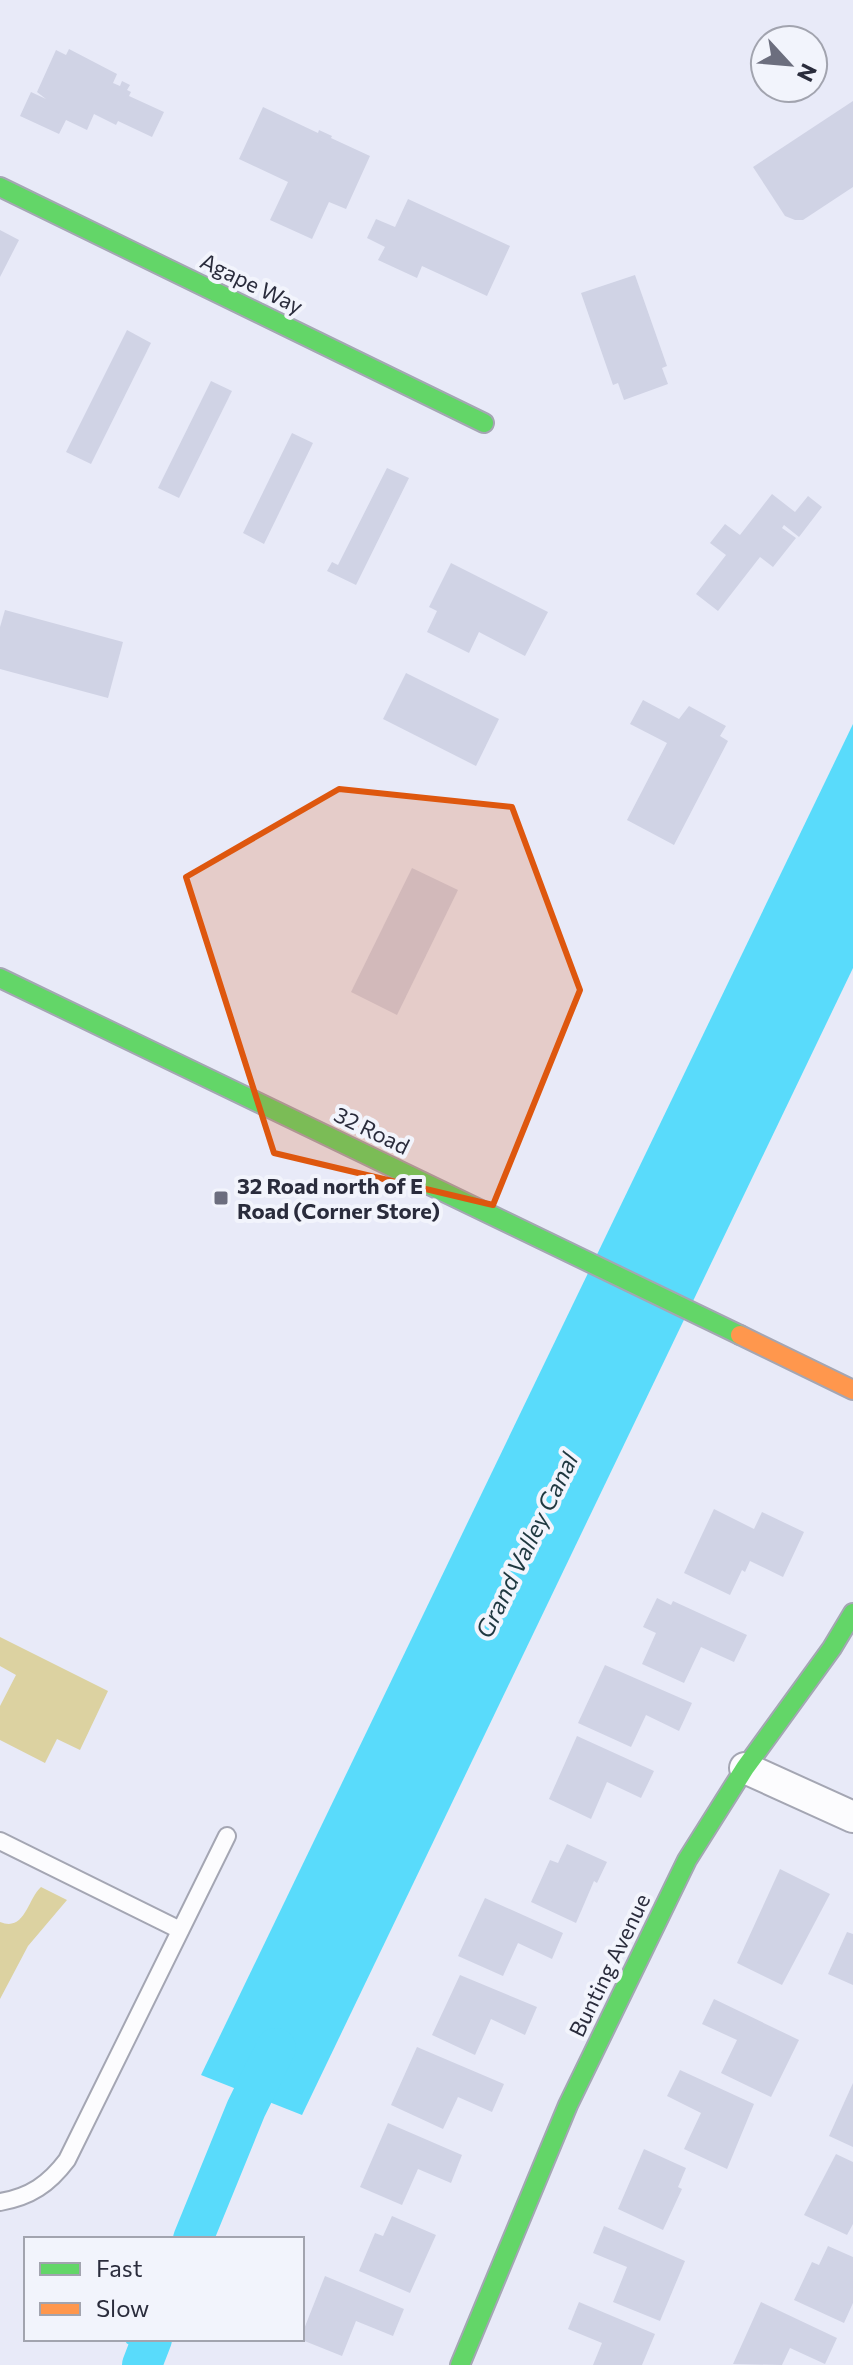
<svg xmlns="http://www.w3.org/2000/svg" width="853" height="2365" viewBox="0 0 853 2365" font-family="Commissioner,sans-serif">
	<style>
		.green { fill: #dcd2a1 }
		.water { fill: #59dbfb }
		.lines { fill: none; stroke-linecap: round; stroke-linejoin: round }
		.stream { stroke: #59dbfb; stroke-width: 12 }
		.canal { stroke: #59dbfb; stroke-width: 40 }
		.building { fill: #d0d3e5 }
		.lane-casing { stroke: #a4a6b3; stroke-width: 20 }
		.street-casing { stroke: #a4a6b3; stroke-width: 34 }
		.fast-casing { stroke: #a4a6b3; stroke-width: 22 }
		.slow-casing { stroke: #a4a6b3; stroke-width: 22 }
		.lane { stroke: #fcfcfe; stroke-width: 16 }
		.street { stroke: #fcfcfe; stroke-width: 30 }
		.fast { stroke: #63d668; stroke-width: 18 }
		.slow { stroke: #ff974d; stroke-width: 18 }
		.marked { fill: #de570e; fill-opacity: 0.2; stroke: #de570e; stroke-width: 6; stroke-linejoin: round }
		.poi-dot { fill: #6c6e7e; stroke: #f2f4fc; stroke-width: 3 }
		.labels { text-anchor: middle; dominant-baseline: central; stroke-width: 8; stroke-linejoin: round; paint-order: stroke }
		.street-label { font-size: 22px; fill: #2a2c3c; stroke: #f2f4fc }
		.poi-label { font-size: 22px; font-weight: bold; fill: #2a2c3c; stroke: #f2f4fc; text-anchor: start }
		.water-label { font-size: 24px; font-style: italic; fill: #1f3840; stroke: #f2f4fc }
	</style>
	<rect width="100%" height="100%" fill="#e8eaf8"/>
	<g class="green">
		<path d="M0 1637 108 1691 80 1750 57 1739 45 1763 0 1740V1706L16 1675 0 1666Z"/>
		<path d="M41 1887 67 1900 28 1946 0 1999V1922C25 1932 27 1900 41 1887Z"/>
	</g>
	<path class="water" d="M853 724V968L302 2115 201 2075Z"/>
	<g class="lines">
		<path class="stream" d="M131 2339 149 2346"/>
		<g class="canal">
			<path d="M193 2239 246 2109 276 2048"/>
			<path d="M142 2365 152 2339"/>
		</g>
	</g>
	<g class="building">
		<path d="M69 49 117 74 113 83 120 86 122 81 130 85 127 90 131 92 129 96 164 112 152 137 118 121 116 125 94 114 87 130 66 120 59 134 20 116 31 92 46 99 37 92 56 50 66 55Z"/>
		<path d="M853 101V187L803 220H795L785 216 753 167Z"/>
		<path d="M263 107 318 133 319 130 332 136 331 138 370 156 346 209 329 202 312 239 270 220 288 182 239 159Z"/>
		<path d="M408 199 510 246 487 296 422 266 417 278 378 260 385 247 367 238 376 219 395 227Z"/>
		<path d="M0 230 19 240 0 277Z"/>
		<path d="M635 275 667 366 662 368 668 384 624 400 618 383 613 385 581 293Z"/>
		<path d="M127 330 151 343 91 464 66 452Z"/>
		<path d="M211 381 232 391 179 498 158 488Z"/>
		<path d="M292 433 313 443 264 544 243 533Z"/>
		<path d="M387 468 409 478 356 585 327 571 332 562 338 565Z"/>
		<path d="M772 494 795 512 808 496 822 507 799 537 784 525 782 528 796 538 773 567 760 557 718 611 696 594 726 555 710 543 725 524 740 535Z"/>
		<path d="M451 563 548 612 525 656 479 632 469 653 427 632 437 611 429 607Z"/>
		<path d="M5 610 123 642 108 698 0 669V627Z"/>
		<path d="M406 673 499 719 476 766 383 719Z"/>
		<path d="M643 700 679 719 689 706 726 726 720 736 728 741 674 845 627 820 667 743 630 724Z"/>
		<path d="M412 868 458 890 397 1015 351 992Z"/>
		<path d="M714 1509 754 1529 762 1512 804 1532 783 1577 750 1561 745 1572 742 1570 730 1595 684 1573Z"/>
		<path d="M657 1598 671 1605 673 1601 747 1635 734 1662 701 1647 684 1683 642 1664 656 1633 643 1627Z"/>
		<path d="M605 1665 692 1703 679 1731 646 1715 631 1747 578 1723Z"/>
		<path d="M577 1736 654 1771 641 1798 607 1782 591 1819 549 1799Z"/>
		<path d="M567 1844 607 1862 597 1883 594 1881 576 1923 531 1902 550 1860 558 1863Z"/>
		<path d="M780 1869 830 1894 782 1985 737 1963Z"/>
		<path d="M485 1898 563 1933 552 1959 518 1943 503 1976 458 1956Z"/>
		<path d="M847 1932 853 1934V1985L828 1974Z"/>
		<path d="M460 1975 537 2007 525 2035 491 2019 475 2055 432 2035Z"/>
		<path d="M714 1999 799 2040 771 2097 721 2073 737 2040 702 2024Z"/>
		<path d="M417 2047 504 2084 492 2112 458 2097 443 2129 391 2105Z"/>
		<path d="M680 2070 754 2104 727 2169 684 2149 701 2113 667 2096Z"/>
		<path d="M853 2083V2147L829 2136Z"/>
		<path d="M388 2123 462 2155 451 2183 418 2169 402 2205 360 2187Z"/>
		<path d="M644 2149 686 2168 678 2187 682 2189 663 2230 618 2209Z"/>
		<path d="M836 2154 853 2162V2224L847 2235 804 2215Z"/>
		<path d="M392 2216 436 2235 410 2293 359 2271 375 2233 383 2236Z"/>
		<path d="M604 2226 685 2261 660 2321 613 2302 627 2267 593 2253Z"/>
		<path d="M828 2246 853 2257V2303L844 2323 794 2300 812 2262 819 2265Z"/>
		<path d="M325 2276 404 2309 393 2336 356 2321 342 2356 302 2340V2334Z"/>
		<path d="M579 2302 655 2334 642 2365H593L602 2343 568 2329Z"/>
		<path d="M761 2302 837 2338 825 2364 790 2348 782 2365 733 2364Z"/>
	</g>
	<g class="lines">
		<defs>
			<g id="lane">
				<path d="M0 1841 180 1930"/>
				<path d="M0 2202C30 2197 49 2184 67 2160L227 1836"/>
			</g>
			<path id="street" d="M745 1768 853 1817"/>
			<g id="fast">
				<path d="M0 187 484 423"/>
				<path d="M0 978 740 1335"/>
				<path d="M460 2365 568 2105 687 1860 745 1768 832 1648 853 1613"/>
			</g>
			<path id="slow" d="M740 1335 853 1390"/>
		</defs>
		<use href="#lane" class="lane-casing"/>
		<use href="#street" class="street-casing"/>
		<use href="#fast" class="fast-casing"/>
		<use href="#slow" class="slow-casing"/>
		<use href="#lane" class="lane"/>
		<use href="#street" class="street"/>
		<use href="#fast" class="fast"/>
		<use href="#slow" class="slow"/>
	</g>
	<path class="marked" d="M339 789 512 807 580 990 493 1205 274 1153 186 877Z"/>
	<rect class="poi-dot" x="213" y="1190" width="16" height="16" rx="4"/>
	<g class="labels">
		<g class="street-label">
			<text transform="translate(252 283) rotate(26)">Agape Way</text>
			<text transform="translate(372 1130) rotate(26)">32 Road</text>
			<text transform="translate(609 1965) rotate(-64)">Bunting Avenue</text>
		</g>
		<g class="poi-label">
			<text x="237" y="1185">32 Road north of E<tspan x="237" dy="25">Road (Corner Store)</tspan></text>
		</g>
		<g class="water-label">
			<text transform="translate(526 1545) rotate(-64)">Grand Valley Canal</text>
		</g>
	</g>
	<rect x="24" y="2237" width="280" height="104" fill="#f2f4fc" stroke="#a2a4af" stroke-width="2"/>
	<rect x="40" y="2263" width="40" height="12" fill="#63d668" stroke="#a2a4af" stroke-width="2"/>
	<text x="96" y="2277" font-size="24" fill="#2a2c3c">Fast</text>
	<rect x="40" y="2303" width="40" height="12" fill="#ff974d" stroke="#a2a4af" stroke-width="2"/>
	<text x="96" y="2317" font-size="24" fill="#2a2c3c">Slow</text>
	<g transform="translate(789 64) rotate(116)"><circle r="38" fill="#f2f4fc" stroke="#a2a4af" stroke-width="2"/>
	<path d="M0-6L14 30L0 20L-14 30Z" fill="#6c6e7e"/>
	<text y="-12" font-size="22" font-weight="bold" text-anchor="middle" fill="#2a2c3c">N</text>
	</g>
</svg>
